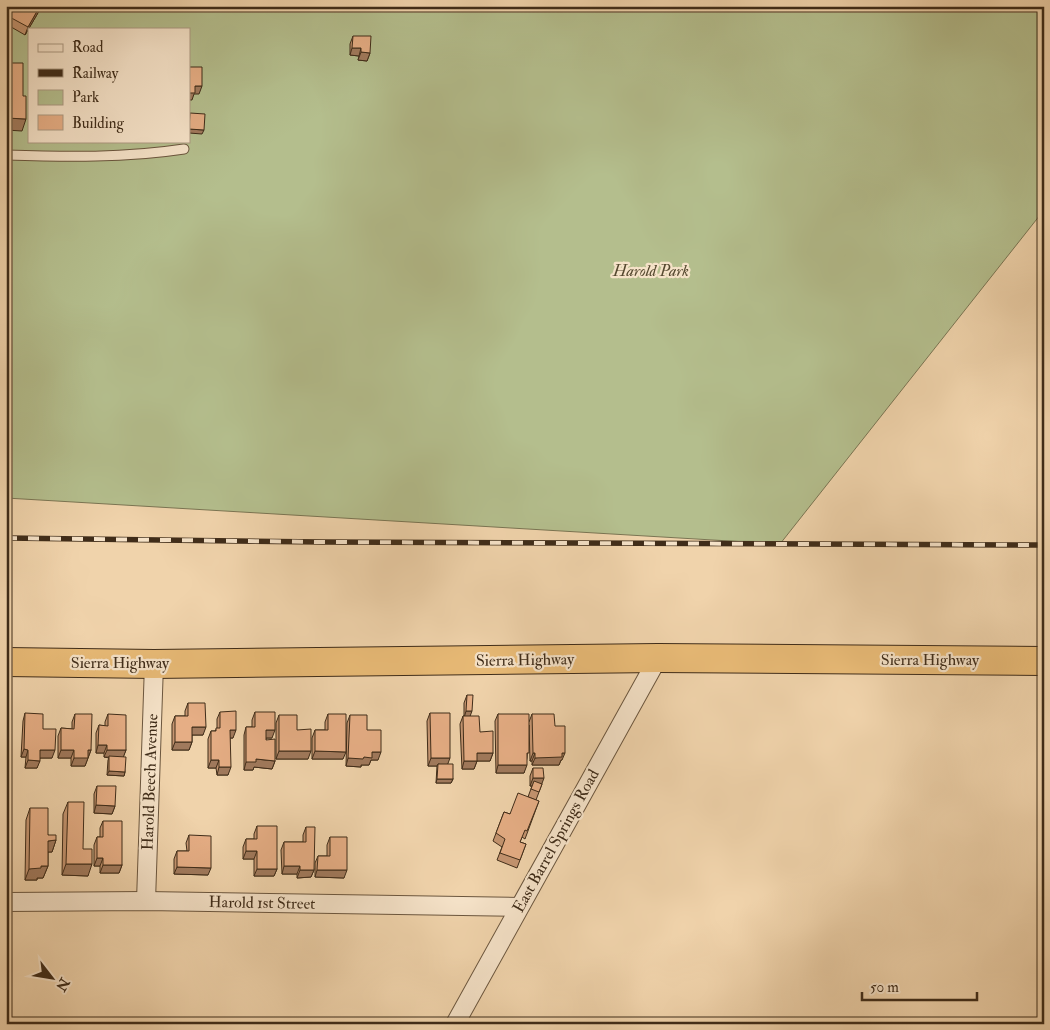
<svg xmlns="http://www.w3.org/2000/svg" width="1050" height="1030" viewBox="0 0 1050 1030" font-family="'IM FELL Double Pica',serif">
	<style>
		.green { fill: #b4be8d; stroke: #7a7553; fill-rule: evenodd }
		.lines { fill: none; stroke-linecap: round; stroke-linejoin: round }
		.lane-casing { stroke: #6b563e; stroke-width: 11 }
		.street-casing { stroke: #6b563e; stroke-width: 20 }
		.highway-casing { stroke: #3f2c19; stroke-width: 30 }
		.lane { stroke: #f5e2c8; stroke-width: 9 }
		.street { stroke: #f5e2c8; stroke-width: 18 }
		.highway { stroke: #e8ba76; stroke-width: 28 }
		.rail-casing { stroke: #3f2c19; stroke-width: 5.5 }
		.rail { stroke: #f5e2c8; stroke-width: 4; stroke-dasharray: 11; stroke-linecap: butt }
		.wall { fill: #c69672; stroke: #3f2c19 }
		.shaded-wall { fill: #a17a5d; stroke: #3f2c19 }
		.building { fill: #e6ae85; stroke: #3f2c19 }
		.labels { text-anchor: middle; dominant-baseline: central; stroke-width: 4.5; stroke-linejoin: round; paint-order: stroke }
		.park-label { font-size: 16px; font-style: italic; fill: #564930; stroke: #f5e2c8 }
		.street-label { font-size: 16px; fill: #3f2c19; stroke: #f5e2c8 }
	</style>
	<rect width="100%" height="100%" fill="#f0d3ab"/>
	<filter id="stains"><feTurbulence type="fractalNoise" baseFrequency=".004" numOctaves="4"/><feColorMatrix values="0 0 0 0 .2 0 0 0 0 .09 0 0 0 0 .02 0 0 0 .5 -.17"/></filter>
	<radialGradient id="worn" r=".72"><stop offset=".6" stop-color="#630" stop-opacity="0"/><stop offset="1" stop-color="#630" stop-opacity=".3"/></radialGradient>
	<path class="green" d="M6 6H1044V210L780 544 6 498ZM29 29H189V141H29Z"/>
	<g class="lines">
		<defs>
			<path id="lane" d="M6 155C66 157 125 158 184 149"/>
			<g id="street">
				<path d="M146 901 154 664"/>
				<path d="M6 902 146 901 519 907"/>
				<path d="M455 1024 658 658"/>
			</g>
			<path id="highway" d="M6 662 154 664 658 658 1044 661"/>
		</defs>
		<use href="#lane" class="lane-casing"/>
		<use href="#street" class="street-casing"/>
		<use href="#highway" class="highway-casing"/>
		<use href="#lane" class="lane"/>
		<use href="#street" class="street"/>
		<use href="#highway" class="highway"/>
		<defs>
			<path id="rail" d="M6 538 322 542 1044 545"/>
		</defs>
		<use href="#rail" class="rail-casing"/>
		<use href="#rail" class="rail"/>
	</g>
	<g class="wall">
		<path d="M42 6 25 35 6 24V14Z"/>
		<path d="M353 36 370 53 367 61 358 60 359 56 350 55V44Z"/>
		<path d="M467 695 470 716 493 753 490 761H477L474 769H462L460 724 463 716H464V703Z"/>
		<path d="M188 703 203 735H192V742L189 750H172V724L175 716H185V711Z"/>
		<path d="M220 712 233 738H230L228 775H217L216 768H208V739L211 731H215L217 728V719Z"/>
		<path d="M255 712 272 738H266V740L275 761 272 769 254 767 253 770H244V735L246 727H252V720Z"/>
		<path d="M25 713 43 729 52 758H40L37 768H25L26 757H21L23 721Z"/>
		<path d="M430 713 453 779 451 783H436L437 766H428L427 721Z"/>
		<path d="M75 714 91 750 85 766H71V758H58V736L61 728 72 729V722Z"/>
		<path d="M108 714 126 750 123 757 125 772 124 776 107 775 108 760 109 758 104 757V753H96V733L99 725 105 726V722Z"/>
		<path d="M328 714 343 759H312V738L315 730H325V722Z"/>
		<path d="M498 714 529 722 532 714 555 726 562 760H561L559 765H532V761H530L529 725 527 758 524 773H496L495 721Z"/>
		<path d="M279 715 297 730 308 759H276V723Z"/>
		<path d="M350 715 367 730 378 760H371L369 765H361V767L346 766 347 723Z"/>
		<path d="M533 768 542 784 536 800 528 797 532 786H530V776Z"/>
		<path d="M97 786 115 806 112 814 94 813V794Z"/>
		<path d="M539 801 525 839 522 837 520 842 526 844 517 868 497 860 502 847 493 841 504 812 510 814Z"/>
		<path d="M68 802 88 876 62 875 63 814Z"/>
		<path d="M30 808 48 835 56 840 52 852H48V866L43 878H37V880H25L26 820Z"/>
		<path d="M103 821 122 865 119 873H100V866H94V845L97 837H100V828Z"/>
		<path d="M257 826 277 869 274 876H254V859H243V847L246 839H254V834Z"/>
		<path d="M306 827 314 870 311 877 297 878V874H282L281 850 284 842H303V835Z"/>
		<path d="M189 835 208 875 174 874V859L177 851H187L186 843Z"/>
		<path d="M330 837 344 878 315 877V863L318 856H327V845Z"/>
	</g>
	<g class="shaded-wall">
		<path d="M40 6H42L25 35 28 27Z"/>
		<path d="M352 48H361L359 56 350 55Z"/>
		<path d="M361 52 370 53 367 61 358 60Z"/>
		<path d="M195 86H202L199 94H194L192 100H189V93Z"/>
		<path d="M6 118 26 119 22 131 6 130Z"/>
		<path d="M189 129 204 130 202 134 189 133Z"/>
		<path d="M466 711H472L469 719 464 718Z"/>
		<path d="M192 727H206L203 735H189Z"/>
		<path d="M230 730H236L233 738H227Z"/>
		<path d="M266 730H275L272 738H263Z"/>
		<path d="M175 742H192L189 750H172Z"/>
		<path d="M98 745H107L104 753H96Z"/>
		<path d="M24 749 28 750 26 757H21Z"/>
		<path d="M40 750H55L52 758H38Z"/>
		<path d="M61 750H74L71 758H58Z"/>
		<path d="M88 750H91L85 766H71L74 758Z"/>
		<path d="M107 750H126L123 758 104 757Z"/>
		<path d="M279 751H311L308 759H276Z"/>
		<path d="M315 751 346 752 343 759H312Z"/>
		<path d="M372 752H381L378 760H371L369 765H361V767L346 766 348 758 364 757Z"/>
		<path d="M477 753H493L490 761H474Z"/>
		<path d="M533 753H535L532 761H530Z"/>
		<path d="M562 753H565L562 760H561L559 765H532L535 758Z"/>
		<path d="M431 758H450L447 766 438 764 437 766H428Z"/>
		<path d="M256 759 275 761 272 769 254 767 253 770H244L246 762Z"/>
		<path d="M28 760 40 761 37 768H25Z"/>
		<path d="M211 760H219L216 768H208Z"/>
		<path d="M464 761H477L474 769H462Z"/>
		<path d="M498 765H527L524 773H496Z"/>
		<path d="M219 767H231L228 775H217Z"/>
		<path d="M109 771 125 772 124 776 107 775Z"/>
		<path d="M533 778H544L541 786H530Z"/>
		<path d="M437 779H453L451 783H436Z"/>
		<path d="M96 805 115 806 112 814 94 813Z"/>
		<path d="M56 840 52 852H43L48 841Z"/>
		<path d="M246 851H257L254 859H243Z"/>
		<path d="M97 858H103L100 866H94Z"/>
		<path d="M66 864H92L88 876 62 875Z"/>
		<path d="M103 865H122L119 873H100Z"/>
		<path d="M41 866H48L43 878H37V880H25L29 869Z"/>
		<path d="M284 866H300L297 874H282Z"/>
		<path d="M177 867 211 868 208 875 174 874Z"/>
		<path d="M257 869H277L274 876H254Z"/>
		<path d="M300 870H314L311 877 297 878Z"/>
		<path d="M317 870H347L344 878 315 877Z"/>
	</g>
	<g class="building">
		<path d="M11 6H40L28 27 6 15Z"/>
		<path d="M353 36H371L370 53 361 52V48H352Z"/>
		<path d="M6 63H23V96H26V119L6 118Z"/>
		<path d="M189 67H202V86H195V93H189Z"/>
		<path d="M190 113 205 114 204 130 189 129Z"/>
		<path d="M467 695H473L472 711H466Z"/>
		<path d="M188 703H205L206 727H192V742H175V716H188Z"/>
		<path d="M236 711V730H230L231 767H219V760H211V731H216V728H220V712Z"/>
		<path d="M255 712H275V730H266V740L275 739V761L256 759V762H246V727H255Z"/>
		<path d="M25 713 43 714V729H56L55 750H40V761L28 760V750L24 749Z"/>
		<path d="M430 713H450V758H431Z"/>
		<path d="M75 714H92L91 750H88V758H74V750H61V728L74 729Z"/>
		<path d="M108 714 126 715V750H107V745H98L99 725 108 726Z"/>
		<path d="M328 714H346V752L315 751V730H328Z"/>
		<path d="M498 714H529V753H527V765H498Z"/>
		<path d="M532 714H554L555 726H565V753H562V757L535 758V753H533Z"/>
		<path d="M279 715H297V730L311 729V751H279Z"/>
		<path d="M350 715H367V730H381V752H372V758L364 757 363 759 348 758Z"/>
		<path d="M463 716H479L480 732 493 731V753H477V761H464Z"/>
		<path d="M109 756 126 757 125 772 109 771Z"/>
		<path d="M438 764H453V779H437Z"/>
		<path d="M533 768H543L544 778H533Z"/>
		<path d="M534 781 542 784 539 792 531 789Z"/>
		<path d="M97 786H116L115 806 96 805Z"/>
		<path d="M518 793 539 801 527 831 525 830 520 842 526 844 520 860 500 853 505 839 496 833 504 812 510 814Z"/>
		<path d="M68 802H84L83 849H92V864H66Z"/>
		<path d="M30 808H48V835H56V840L48 841V866H41V868L29 869Z"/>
		<path d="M103 821H122V865H103V858H97V837H103Z"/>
		<path d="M257 826H277V869H257V851H246V839H257Z"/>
		<path d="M306 827H315L314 870H300V866H284V842H306Z"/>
		<path d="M189 835 211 836V868L177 867V851H189Z"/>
		<path d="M330 837H347V870H317L318 856H330Z"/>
	</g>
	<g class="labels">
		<g class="park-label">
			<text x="651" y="271">Harold Park</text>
		</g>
		<g class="street-label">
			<text transform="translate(525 660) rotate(-1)">Sierra Highway</text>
			<text x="930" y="660">Sierra Highway</text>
			<text x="120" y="663">Sierra Highway</text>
			<text transform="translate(150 782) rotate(-88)">Harold Beech Avenue</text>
			<text transform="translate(556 841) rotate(-61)">East Barrel Springs Road</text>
			<text transform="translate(262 903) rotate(1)">Harold 1st Street</text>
		</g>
	</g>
	<rect width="1050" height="1030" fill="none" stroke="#f0d3ab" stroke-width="25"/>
	<rect x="8" y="8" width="1035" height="1015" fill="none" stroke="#3f2c19" stroke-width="2.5"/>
	<rect x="12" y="12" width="1025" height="1005" fill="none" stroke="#3f2c19"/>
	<rect x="28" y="28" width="162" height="115" fill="#f5e2c8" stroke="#ac9982"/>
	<rect x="38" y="44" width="25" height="8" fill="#f5e2c8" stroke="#ac9982"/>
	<text x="72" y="52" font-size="15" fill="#3f2c19">Road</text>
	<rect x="38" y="69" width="25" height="8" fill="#3f2c19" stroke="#ac9982"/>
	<text x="72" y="78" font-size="15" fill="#3f2c19">Railway</text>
	<rect x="38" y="90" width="25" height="15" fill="#b4be8d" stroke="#ac9982"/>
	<text x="72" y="102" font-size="15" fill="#3f2c19">Park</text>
	<rect x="38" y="115" width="25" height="15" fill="#e6ae85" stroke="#ac9982"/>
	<text x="72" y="128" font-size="15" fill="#3f2c19">Building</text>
	<g transform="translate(52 978) rotate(121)" stroke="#f5e2c8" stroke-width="4" paint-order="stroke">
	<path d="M0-4L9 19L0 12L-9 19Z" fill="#3f2c19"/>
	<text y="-8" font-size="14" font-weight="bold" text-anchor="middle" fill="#3f2c19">N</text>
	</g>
	<path d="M862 992v8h115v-8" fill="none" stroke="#3f2c19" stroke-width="2.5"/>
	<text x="870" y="992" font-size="15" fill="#3f2c19" stroke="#f5e2c8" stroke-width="4" paint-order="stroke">50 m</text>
	<rect width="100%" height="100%" filter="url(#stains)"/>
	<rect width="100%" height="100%" fill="url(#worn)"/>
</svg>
